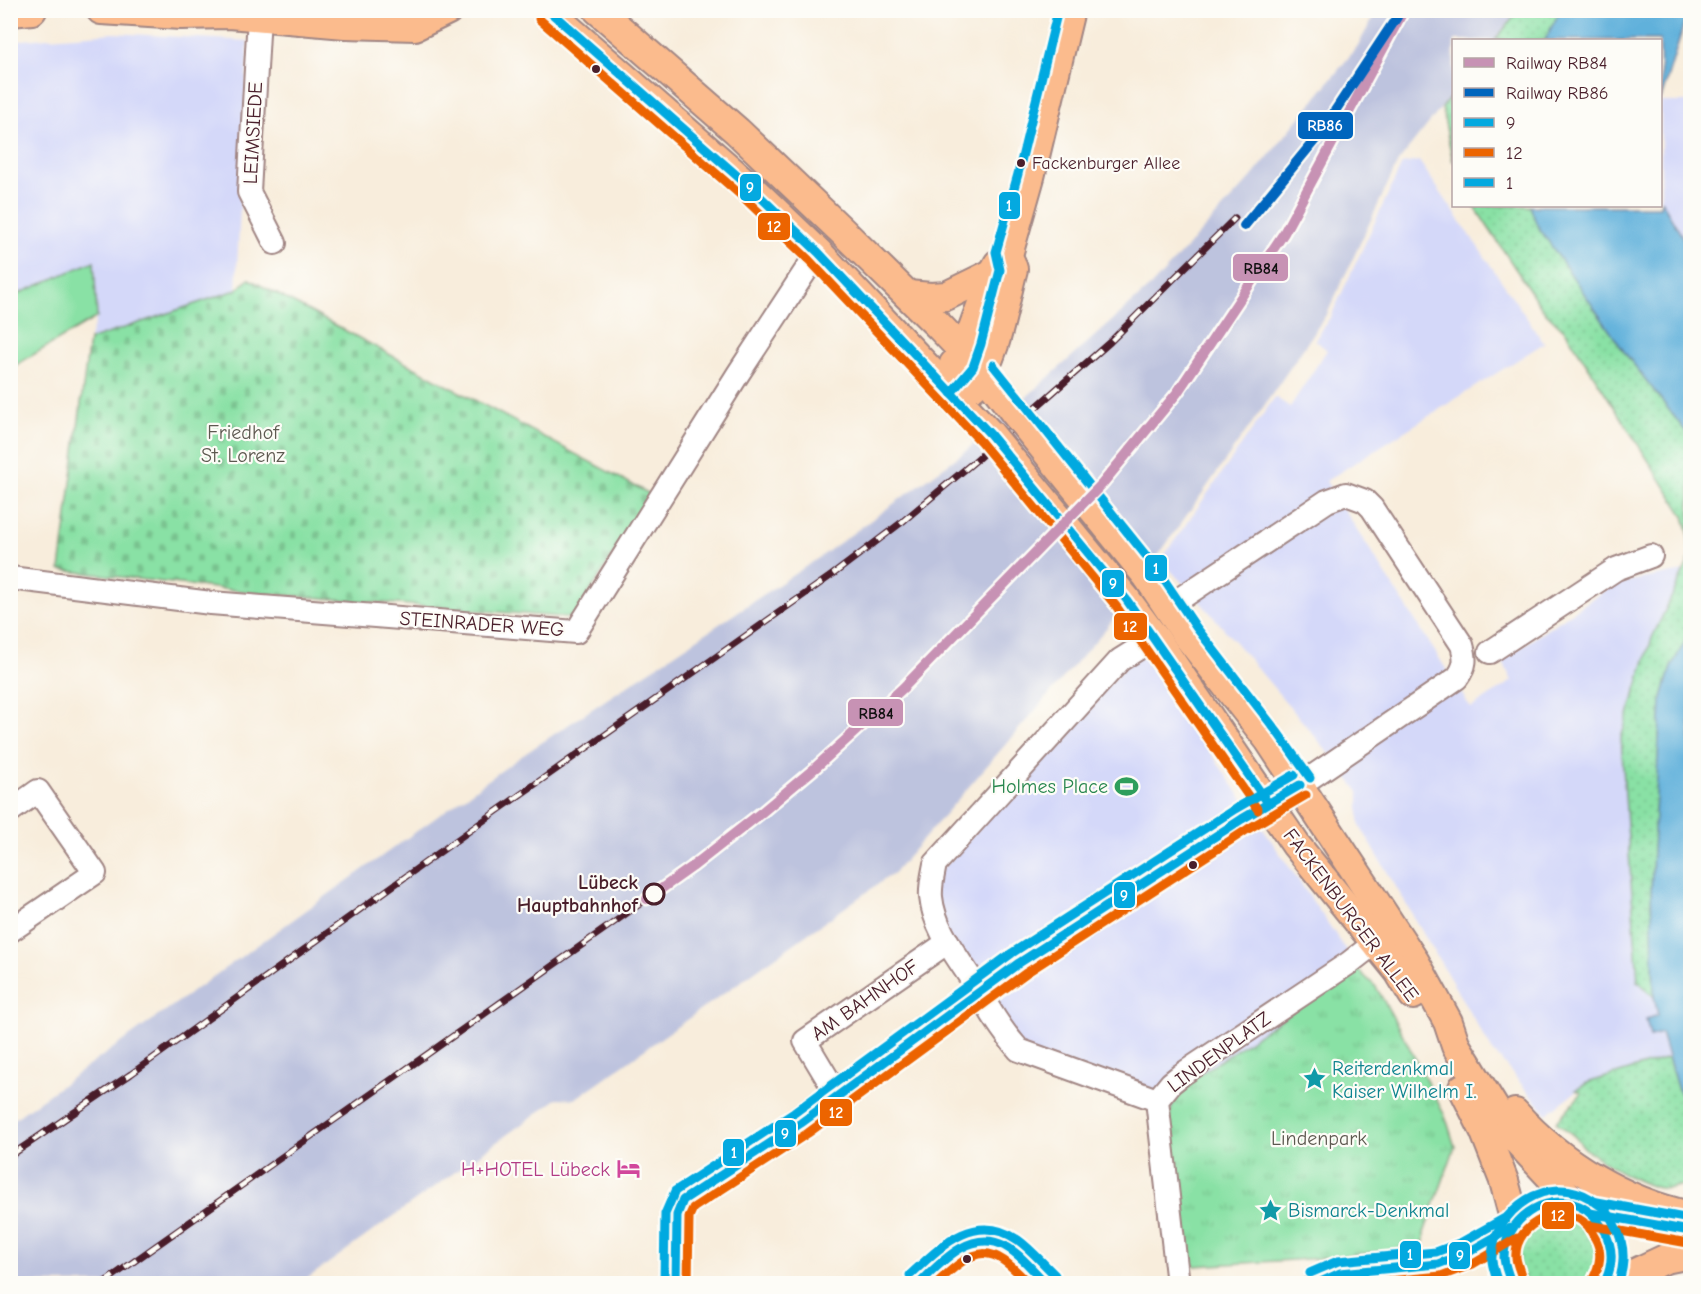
<svg xmlns="http://www.w3.org/2000/svg" width="1701" height="1294" viewBox="0 0 1701 1294" font-family="'Comic Neue',sans-serif">
	<style>
		.built { fill: #d4d8f9 }
		.railway { fill: #bdc3de }
		.grass { fill: url(#grass-dots); stroke: #6a8068; stroke-width: 1.5 }
		.cemetery { fill: url(#cemetery-stones); stroke: #6a8068; stroke-width: 1.5 }
		.park { fill: url(#park-tufts); stroke: #6a8068; stroke-width: 1.5 }
		.pitch { fill: #89e1a5; stroke: #6a8068; stroke-width: 1.5 }
		.water { fill: #60b1db; stroke: #556883; stroke-width: 1.5 }
		.lines { fill: none; stroke-linecap: round; stroke-linejoin: round }
		.minor-casing { stroke: #a18684; stroke-width: 26 }
		.major-casing { stroke: #a18684; stroke-width: 32 }
		.minor { stroke: #fff; stroke-width: 22 }
		.major { stroke: #fbbb8d; stroke-width: 28 }
		.rail-casing { stroke: #4a1f2b; stroke-width: 7 }
		.rail { stroke: #fdfcf7; stroke-width: 4.5; stroke-dasharray: 14; stroke-linecap: butt }
		.major-bridge-casing { stroke: #a18684; stroke-width: 32; stroke-linecap: butt }
		.major-bridge { stroke: #fbbb8d; stroke-width: 28 }
		.bus-1-casing { stroke: #fdfcf7; stroke-width: 14 }
		.bus-2-casing { stroke: #fdfcf7; stroke-width: 14 }
		.bus-3-casing { stroke: #fdfcf7; stroke-width: 14 }
		.bus-1 { stroke: #04a9e0; stroke-width: 9 }
		.bus-2 { stroke: #ec6400; stroke-width: 9 }
		.bus-3 { stroke: #04a9e0; stroke-width: 9 }
		.rail-1-casing { stroke: #fdfcf7; stroke-width: 15 }
		.rail-2-casing { stroke: #fdfcf7; stroke-width: 15 }
		.rail-1 { stroke: #c792b4; stroke-width: 10 }
		.rail-2 { stroke: #0065bd; stroke-width: 10 }
		.bus-dot { fill: #4a1f2b; stroke: #fdfcf7; stroke-width: 2 }
		.stop-dot { fill: #fdfcf7; stroke: #4a1f2b; stroke-width: 3 }
		.labels { text-anchor: middle; dominant-baseline: central; stroke-width: 4.5; stroke-linejoin: round; paint-order: stroke }
		.bus-label { font-size: 18px; fill: #4a1f2b; stroke: #fdfcf7; text-anchor: start }
		.street-label { font-size: 20px; fill: #4a1f2b; stroke: #fdfcf7 }
		.park-label { font-size: 20px; fill: #5d5950; stroke: #fdfcf7 }
		.leisure-label { font-size: 20px; fill: #27864d; stroke: #fdfcf7; text-anchor: end }
		.stop-label { font-size: 20px; font-weight: bold; fill: #4a1f2b; stroke: #fdfcf7; text-anchor: end }
		.culture-label { font-size: 20px; fill: #0d838f; stroke: #fdfcf7; text-anchor: start }
		.hotel-label { font-size: 20px; fill: #b23c85; stroke: #fdfcf7; text-anchor: end }
		.line-badge { stroke: #fdfcf7; stroke-width: 2 }
		.badge-label { font-size: 16px; text-anchor: middle; font-weight: bold; fill: #fff }
		.pale-badge-label { font-size: 16px; text-anchor: middle; font-weight: bold; fill: #111 }
	</style>
	<defs>
		<pattern id="grass-dots" width="8" height="8" patternUnits="userSpaceOnUse" patternTransform="scale(1.5)"><rect width="8" height="8" fill="#89e1a5"/><path d="M2 2h.1M6 6h.1" fill="none" stroke="#78c18e" stroke-width="1.8" stroke-linecap="round"/></pattern>
		<pattern id="cemetery-stones" width="16" height="16" patternUnits="userSpaceOnUse" patternTransform="scale(1.5)"><rect width="16" height="16" fill="#89e1a5"/><path d="M2 7V4a2 2 0 0 1 4 0v3zM10 15v-3a2 2 0 0 1 4 0v3z" fill="#78c18e"/></pattern>
		<pattern id="park-tufts" width="24" height="20" patternUnits="userSpaceOnUse" patternTransform="scale(1.5)"><rect width="24" height="20" fill="#89e1a5"/><path d="M3 7l-1-3M5 7V3M7 7l1-3M15 17l-1-3M17 17v-4M19 17l1-3" fill="none" stroke="#78c18e"/></pattern>
	</defs>
	<rect width="100%" height="100%" fill="#fdfcf7"/>
	<filter id="ink" filterUnits="userSpaceOnUse"><feTurbulence type="fractalNoise" baseFrequency=".0167" numOctaves="2"/><feDisplacementMap in="SourceGraphic" scale="12" xChannelSelector="R" yChannelSelector="G"/><feConvolveMatrix kernelMatrix="1 2 1 2 8 2 1 2 1" color-interpolation-filters="sRGB"/></filter>
	<filter id="wash" filterUnits="userSpaceOnUse"><feTurbulence type="fractalNoise" baseFrequency=".008" numOctaves="4" result="noise"/><feDisplacementMap in="SourceGraphic" scale="24" xChannelSelector="R" yChannelSelector="G"/><feGaussianBlur stdDeviation="1.35" result="paint"/><feColorMatrix in="noise" values="0 0 0 0 0 0 0 0 0 0 0 0 0 0 0 0 0 1.4 0 .05"/><feComposite in="paint" operator="in"/></filter>
	<g filter="url(#wash)">
		<rect width="100%" height="100%" fill="#f8eddc"/>
		<g class="built">
			<path d="M114 33 248 41 236 290 89 340 97 317 13 295 11 297 10 41Z"/>
			<path d="M1661 102H1690V250L1661 200Z"/>
			<path d="M1419 161 1544 343 1326 481 1471 708 1512 681 1502 660 1614 584 1684 571 1652 638 1638 981 1654 997 1658 1016 1646 1020 1660 1033 1668 1058 1587 1083 1547 1114 1492 1050 1359 824V792L1318 740 1213 616 1161 560 1275 397 1290 407 1327 350 1315 340 1331 316 1402 164Z"/>
			<path d="M1140 650 1360 970 1356 968 1178 1091 1170 1110 1157 1100 1019 1049 948 942 932 880Z"/>
		</g>
		<path class="railway" d="M1377 11H1519L1495 40H1454L1453 93 1398 162 1328 312 1262 409 1109 625 895 872 575 1099 558 1098 301 1283H11L10 1122 526 753 823 555 966 451 1151 286 1250 179 1357 47Z"/>
		<g class="grass">
			<path d="M1519 11V10L1560 11 1545 40H1495Z"/>
			<path d="M1453 93V162L1442 108Z"/>
			<path d="M1474 206H1530L1537 225 1625 353 1690 437V633L1671 667 1661 701 1651 890 1654 997 1638 981 1621 738 1652 638 1690 558 1688 531 1684 516 1566 332 1542 309Z"/>
			<path d="M1668 1058 1677 1087 1690 1109V1185C1680 1183 1672 1191 1660 1188 1640 1185 1604 1163 1587 1150 1582 1146 1579 1140 1574 1136 1569 1131 1562 1127 1556 1122L1582 1093 1576 1090 1587 1083Z"/>
			<path d="M1554 1216C1558 1216 1564 1216 1568 1217 1598 1224 1606 1262 1587 1283L1529 1284C1512 1267 1515 1236 1535 1222 1540 1219 1548 1218 1554 1216Z"/>
		</g>
		<path class="cemetery" d="M249 279 650 494 574 618 258 593 60 570 89 340 236 290Z"/>
		<path class="park" d="M1356 968 1376 987 1404 1037 1446 1118 1455 1147 1424 1233V1241L1418 1246 1340 1257 1195 1266 1187 1258 1181 1237 1169 1117 1173 1103 1180 1088Z"/>
		<path class="pitch" d="M94 261 97 317 11 368V297Z"/>
		<g class="water">
			<path d="M1560 11H1688L1661 99 1660 40H1545Z"/>
			<path d="M1661 200 1690 250V437L1625 353 1537 225 1530 206H1660Z"/>
			<path d="M1690 633V1109L1677 1087 1661 1033 1650 1036 1646 1019 1658 1015 1654 997 1651 890 1661 701 1671 667Z"/>
		</g>
	</g>
	<g filter="url(#ink)">
		<g class="lines">
			<defs>
				<g id="minor">
					<path d="M259 16 249 192 275 243"/>
					<path d="M10 578 211 603 576 632 738 374 818 252"/>
					<path d="M1155 638 1120 660 935 864C933 875 930 886 931 897 934 928 956 955 972 980 986 1004 1000 1029 1019 1050L1157 1100"/>
					<path d="M1490 652 1616 569 1651 556"/>
					<path d="M10 811 38 791 95 873 10 931"/>
					<path d="M838 1096 805 1041 948 942"/>
					<path d="M676 1284 677 1215 683 1200 801 1123 1019 963 1242 819 1300 785 1457 678C1466 666 1466 659 1462 645L1372 508 1365 501 1346 494 1327 501 1169 606"/>
					<path d="M1178 1284 1157 1100 1171 1083 1181 1075 1349 963 1376 942"/>
					<path d="M1315 1284 1340 1273 1438 1264C1466 1257 1487 1242 1511 1228"/>
				</g>
				<g id="major">
					<path d="M101 10 181 15 229 14 345 24 415 26 448 10"/>
					<path d="M547 10 751 188 818 252 990 434"/>
					<path d="M598 10 737 131 841 230 940 327 984 373 1015 413"/>
					<path d="M10 12 32 10"/>
					<path d="M908 295 931 297 946 296 993 273"/>
					<path d="M954 364 964 353 993 273 998 264 1008 255 1030 177 1070 10"/>
					<path d="M973 386C997 357 1003 306 1013 269L1011 263"/>
					<path d="M1147 576 1186 634 1269 740 1415 962 1448 1022 1456 1046 1509 1132 1578 1206"/>
					<path d="M1126 599 1155 638 1296 845 1399 972 1413 995"/>
					<path d="M1463 1088 1484 1130 1504 1181 1515 1222"/>
					<path d="M1515 1113C1560 1164 1625 1202 1690 1216"/>
					<path d="M1590 1213 1679 1230"/>
					<path d="M1511 1284C1474 1211 1585 1167 1609 1239 1614 1254 1612 1269 1604 1284"/>
					<path d="M1612 1284 1665 1259 1690 1254"/>
				</g>
			</defs>
			<use href="#minor" class="minor-casing"/>
			<use href="#major" class="major-casing"/>
			<use href="#minor" class="minor"/>
			<use href="#major" class="major"/>
			<defs>
				<g id="rail">
					<path d="M10 1156 131 1074 497 811 832 575 902 522 975 461 1110 342 1235 218"/>
					<path d="M102 1284 647 899"/>
				</g>
			</defs>
			<use href="#rail" class="rail-casing"/>
			<use href="#rail" class="rail"/>
			<defs>
				<g id="major-bridge">
					<path d="M1015 413 1147 576"/>
					<path d="M990 434 1126 599"/>
				</g>
			</defs>
			<use href="#major-bridge" class="major-bridge-casing"/>
			<use href="#major-bridge" class="major-bridge"/>
			<defs>
				<g id="bus-1">
					<path d="M548 10 751 188 818 252 990 434 1126 599 1268 803"/>
					<path d="M1590 1213 1690 1231"/>
					<path d="M676 1284 677 1215 683 1200 801 1123 1019 963 1242 819 1300 785"/>
					<path d="M919 1284C941 1262 971 1228 1005 1246 1021 1255 1034 1271 1046 1284"/>
					<path d="M1316 1284 1340 1273 1438 1264 1467 1253 1511 1228"/>
					<path d="M1511 1284C1509 1275 1504 1265 1504 1257 1504 1221 1544 1191 1579 1206 1591 1211 1598 1220 1604 1231 1614 1248 1613 1266 1604 1284"/>
				</g>
				<g id="bus-2">
					<path d="M539 19 743 197 809 260 981 442 1116 606 1258 810"/>
					<path d="M1588 1225 1688 1243"/>
					<path d="M1523 1281C1521 1274 1517 1265 1516 1258 1513 1223 1564 1200 1588 1226 1590 1229 1593 1235 1595 1238 1603 1252 1600 1265 1593 1279"/>
					<path d="M688 1284 689 1217 693 1208 808 1133 1026 973 1248 829 1306 795"/>
					<path d="M936 1284C977 1245 990 1242 1029 1284"/>
					<path d="M1357 1284 1441 1276 1473 1264 1517 1238"/>
				</g>
				<g id="bus-3">
					<path d="M993 365 1156 568 1196 627 1278 733 1310 778"/>
					<path d="M951 393 973 367 981 344 1000 270 996 252 1018 174 1058 10"/>
					<path d="M1592 1201 1690 1219"/>
					<path d="M1310 1273 1338 1261 1436 1252 1462 1242 1505 1218"/>
					<path d="M910 1275C940 1247 975 1210 1018 1240 1032 1250 1043 1264 1055 1275"/>
					<path d="M664 1284 665 1214 675 1191 794 1113 1012 953 1235 809 1294 775"/>
					<path d="M1498 1284C1496 1275 1491 1265 1492 1257 1494 1209 1549 1172 1591 1199 1596 1203 1602 1206 1606 1210 1610 1215 1612 1221 1615 1226 1626 1245 1625 1264 1618 1284"/>
				</g>
			</defs>
			<use href="#bus-1" class="bus-1-casing"/>
			<use href="#bus-2" class="bus-2-casing"/>
			<use href="#bus-3" class="bus-3-casing"/>
			<use href="#bus-1" class="bus-1"/>
			<use href="#bus-2" class="bus-2"/>
			<use href="#bus-3" class="bus-3"/>
			<defs>
				<path id="rail-1" d="M647 899 692 867 761 813 815 768 903 688 1102 484 1177 393 1284 233 1404 10"/>
				<path id="rail-2" d="M1244 226 1319 135 1397 17"/>
			</defs>
			<use href="#rail-1" class="rail-1-casing"/>
			<use href="#rail-2" class="rail-2-casing"/>
			<use href="#rail-1" class="rail-1"/>
			<use href="#rail-2" class="rail-2"/>
		</g>
	</g>
	<defs>
		<symbol id="stadium-bare" viewBox="-9 -9 18 18"><path d="M0-5a6.5 5 0 1 0 0 10a6.5 5 0 1 0 0-10ZM-3.5-1.8h7v3.6h-7Z" fill="#2e9e5b" stroke="#fdfcf7" stroke-width="2.5" paint-order="stroke"/></symbol>
		<symbol id="sight-bare" viewBox="-9 -9 18 18"><path d="M0-6L1.8-2.2L6-1.7L2.9 1.2L3.7 5.4L0 3.3L-3.7 5.4L-2.9 1.2L-6-1.7L-1.8-2.2Z" fill="#0f9aa8" stroke="#fdfcf7" stroke-width="2.5" paint-order="stroke"/></symbol>
		<symbol id="hotel-bare" viewBox="-9 -9 18 18"><path d="M-6-4.5h1.5V1H6V5H4.5V3h-9V5H-6ZM-4 0a1.8 1.8 0 1 1 3.6 0ZM.5 0V-2.5h3Q6-2.5 6 0Z" fill="#d1479c" stroke="#fdfcf7" stroke-width="2.5" paint-order="stroke"/></symbol>
	</defs>
	<g fill-rule="evenodd">
		<use href="#stadium-bare" x="1110" y="770" width="33" height="33"/>
		<use href="#sight-bare" x="1298" y="1062" width="33" height="33"/>
		<use href="#hotel-bare" x="612" y="1152" width="33" height="33"/>
		<use href="#sight-bare" x="1254" y="1194" width="33" height="33"/>
	</g>
	<g class="bus-dot">
		<circle cx="596" cy="69" r="5"/>
		<circle cx="1021" cy="163" r="5"/>
		<circle cx="1193" cy="865" r="5"/>
		<circle cx="967" cy="1259" r="5"/>
	</g>
	<circle class="stop-dot" cx="654" cy="894" r="10"/>
	<g class="labels">
		<g class="bus-label">
			<text x="1032" y="163">Fackenburger Allee</text>
		</g>
		<g class="street-label">
			<text transform="translate(253 133) rotate(-87)">LEIMSIEDE</text>
			<text transform="translate(482 624) rotate(4)">STEINRADER WEG</text>
			<text transform="translate(1351 915) rotate(53)">FACKENBURGER ALLEE</text>
			<text transform="translate(865 1000) rotate(-35)">AM BAHNHOF</text>
			<text transform="translate(1219 1052) rotate(-36)">LINDENPLATZ</text>
		</g>
		<g class="park-label">
			<text x="243" y="432">Friedhof<tspan x="243" dy="23">St. Lorenz</tspan></text>
			<text x="1319" y="1138">Lindenpark</text>
		</g>
		<g class="leisure-label">
			<text x="1108" y="786">Holmes Place</text>
		</g>
		<g class="stop-label">
			<text x="638" y="882">Lübeck<tspan x="638" dy="23">Hauptbahnhof</tspan></text>
		</g>
		<g class="culture-label">
			<text x="1332" y="1068">Reiterdenkmal<tspan x="1332" dy="23">Kaiser Wilhelm I.</tspan></text>
			<text x="1288" y="1210">Bismarck-Denkmal</text>
		</g>
		<g class="hotel-label">
			<text x="610" y="1169">H+HOTEL Lübeck</text>
		</g>
	</g>
	<g class="line-badge">
		<rect x="1297" y="111" width="57" height="29" rx="6" fill="#0065bd"/>
		<rect x="739" y="173" width="23" height="29" rx="6" fill="#04a9e0"/>
		<rect x="998" y="191" width="23" height="29" rx="6" fill="#04a9e0"/>
		<rect x="757" y="212" width="34" height="29" rx="6" fill="#ec6400"/>
		<rect x="1232" y="253" width="57" height="29" rx="6" fill="#c792b4"/>
		<rect x="1144" y="554" width="24" height="28" rx="6" fill="#04a9e0"/>
		<rect x="1101" y="569" width="24" height="29" rx="6" fill="#04a9e0"/>
		<rect x="1113" y="612" width="35" height="29" rx="6" fill="#ec6400"/>
		<rect x="847" y="698" width="57" height="29" rx="6" fill="#c792b4"/>
		<rect x="1113" y="881" width="23" height="28" rx="6" fill="#04a9e0"/>
		<rect x="819" y="1098" width="34" height="29" rx="6" fill="#ec6400"/>
		<rect x="774" y="1119" width="23" height="29" rx="6" fill="#04a9e0"/>
		<rect x="722" y="1138" width="23" height="29" rx="6" fill="#04a9e0"/>
		<rect x="1541" y="1201" width="34" height="29" rx="6" fill="#ec6400"/>
		<rect x="1399" y="1240" width="23" height="29" rx="6" fill="#04a9e0"/>
		<rect x="1448" y="1241" width="23" height="29" rx="6" fill="#04a9e0"/>
	</g>
	<g class="badge-label">
		<text x="1325" y="131">RB86</text>
		<text x="750" y="193">9</text>
		<text x="1009" y="211">1</text>
		<text x="774" y="232">12</text>
		<text x="1156" y="574">1</text>
		<text x="1113" y="589">9</text>
		<text x="1130" y="632">12</text>
		<text x="1124" y="901">9</text>
		<text x="836" y="1118">12</text>
		<text x="785" y="1139">9</text>
		<text x="734" y="1158">1</text>
		<text x="1558" y="1221">12</text>
		<text x="1410" y="1260">1</text>
		<text x="1460" y="1261">9</text>
	</g>
	<g class="pale-badge-label">
		<text x="1261" y="274">RB84</text>
		<text x="876" y="719">RB84</text>
	</g>
	<rect width="1701" height="1294" fill="none" stroke="#fdfcf7" stroke-width="36"/>
	<rect x="1452" y="39" width="210" height="168" fill="#fdfcf7" stroke="#b5a4a5" stroke-width="1.5"/>
	<rect x="1464" y="58" width="30" height="9" fill="#c792b4" stroke="#b5a4a5" stroke-width="1.5"/>
	<text x="1506" y="69" font-size="18" fill="#4a1f2b">Railway RB84</text>
	<rect x="1464" y="88" width="30" height="9" fill="#0065bd" stroke="#b5a4a5" stroke-width="1.5"/>
	<text x="1506" y="99" font-size="18" fill="#4a1f2b">Railway RB86</text>
	<rect x="1464" y="118" width="30" height="9" fill="#04a9e0" stroke="#b5a4a5" stroke-width="1.5"/>
	<text x="1506" y="129" font-size="18" fill="#4a1f2b">9</text>
	<rect x="1464" y="148" width="30" height="9" fill="#ec6400" stroke="#b5a4a5" stroke-width="1.5"/>
	<text x="1506" y="159" font-size="18" fill="#4a1f2b">12</text>
	<rect x="1464" y="178" width="30" height="9" fill="#04a9e0" stroke="#b5a4a5" stroke-width="1.5"/>
	<text x="1506" y="189" font-size="18" fill="#4a1f2b">1</text>
</svg>
